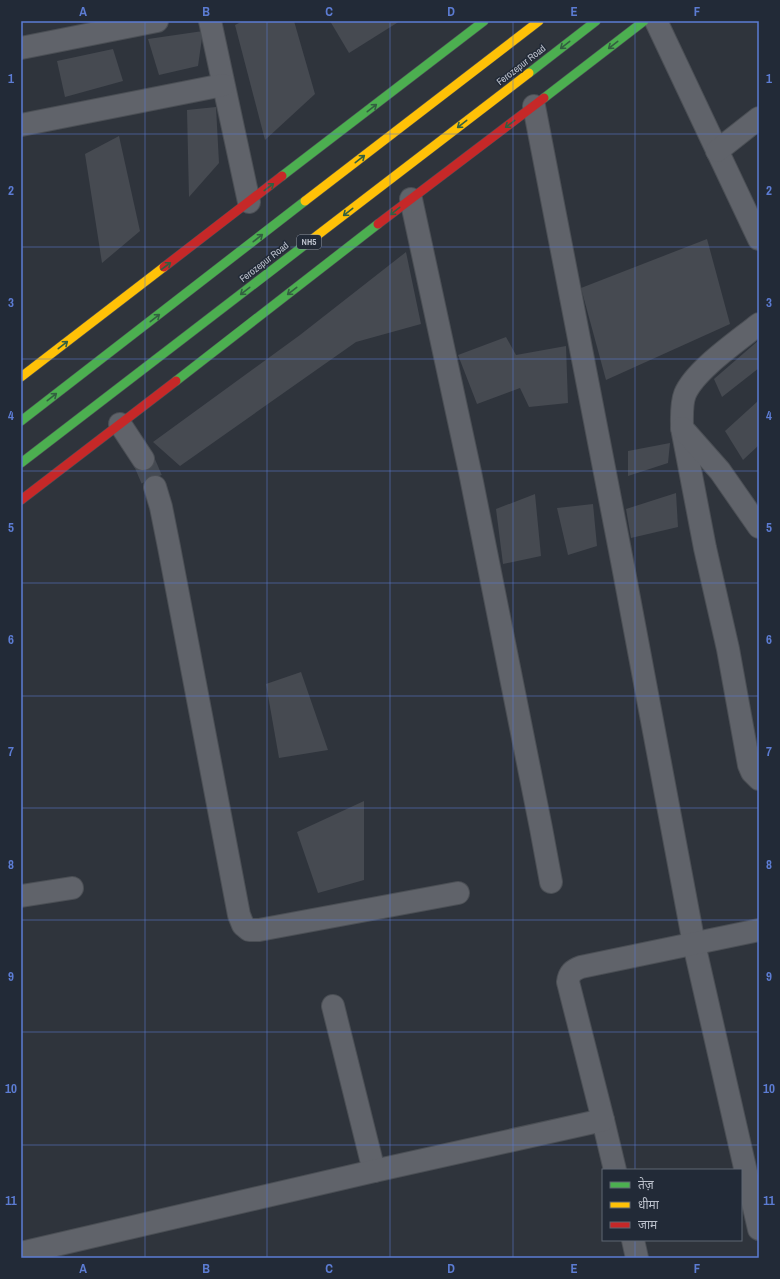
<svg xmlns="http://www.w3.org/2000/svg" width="780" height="1279" viewBox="0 0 780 1279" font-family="'Archivo Narrow','Noto Sans Devanagari',sans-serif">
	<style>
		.building { fill: #464a51 }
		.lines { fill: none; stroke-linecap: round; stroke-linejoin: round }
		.street-tunnel { stroke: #444951; stroke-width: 22; stroke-dasharray: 22 11; stroke-linecap: butt }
		.street-casing { stroke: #4b4f55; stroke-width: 24 }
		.fast-casing { stroke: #4b4f55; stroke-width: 10 }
		.slow-casing { stroke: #4b4f55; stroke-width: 10 }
		.jam-casing { stroke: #4b4f55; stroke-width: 10 }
		.street { stroke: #60636a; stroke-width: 22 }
		.fast { stroke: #4caf50; stroke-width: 9 }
		.slow { stroke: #ffc107; stroke-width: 9 }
		.jam { stroke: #c62828; stroke-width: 9 }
		.oneway { stroke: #335f41 }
		.grid { fill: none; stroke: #5c7cd3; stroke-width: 1; stroke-opacity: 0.55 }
		.labels { text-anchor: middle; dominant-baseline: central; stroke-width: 3; stroke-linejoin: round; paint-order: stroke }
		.shield { fill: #222a37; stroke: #8d939f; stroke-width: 1 }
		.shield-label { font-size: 9px; font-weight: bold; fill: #bbc0cb }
		.street-label { font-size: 10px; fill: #bbc0cb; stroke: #222a37 }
		.neatline { fill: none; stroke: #5c7cd3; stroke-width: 1.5 }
		.grid-label { font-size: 13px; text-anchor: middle; font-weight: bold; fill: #5c7cd3 }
	</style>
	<rect width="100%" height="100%" fill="#2f343c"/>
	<g class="building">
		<path d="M243 21H294L315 94 265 140 235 25Z"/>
		<path d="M330 21H400L349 53Z"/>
		<path d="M203 31 198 66 159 75 148 39Z"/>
		<path d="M113 49 123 81 65 97 57 61Z"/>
		<path d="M216 107 219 163 189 197 187 110Z"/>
		<path d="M119 136 140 231 102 263 85 154Z"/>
		<path d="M707 239 730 324 606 380 581 288Z"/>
		<path d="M406 252 421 324 356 342 180 466 153 442 300 335Z"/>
		<path d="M506 337 516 355 566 346 568 403 529 407 520 388 477 404 458 355Z"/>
		<path d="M759 340V368L722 397 714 379Z"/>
		<path d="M758 401 759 404V445L743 460 725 431Z"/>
		<path d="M670 443 668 463 628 476V451Z"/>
		<path d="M676 493 678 527 631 538 626 509Z"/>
		<path d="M535 494 541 556 503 564 496 509Z"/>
		<path d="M593 504 597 546 568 555 557 508Z"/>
		<path d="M301 672 328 750 279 758 266 684Z"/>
		<path d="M364 801V880L318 893 297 832Z"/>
	</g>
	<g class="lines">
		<path class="street-tunnel" d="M143 459 155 487"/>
		<defs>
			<g id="street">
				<path d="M210 21 249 202"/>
				<path d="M656 21 759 239"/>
				<path d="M21 48 157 21"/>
				<path d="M534 106 623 566 694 944 759 1229"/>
				<path d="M21 125 223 85"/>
				<path d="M717 151 759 118"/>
				<path d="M411 199 470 472 541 828 551 882"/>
				<path d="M759 324C738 341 695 370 685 394 681 404 682 417 682 428L705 548 728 649 749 765 752 772 759 779"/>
				<path d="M120 424 143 459"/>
				<path d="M682 428 720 471 759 527"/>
				<path d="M155 487 161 507 169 547 239 915 243 925 249 930H259L458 893"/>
				<path d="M21 896 72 888"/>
				<path d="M333 1006 374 1171"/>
				<path d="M603 1120 615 1170"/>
				<path d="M633 1240 637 1258"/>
				<path d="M21 1253 374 1171 603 1120 568 982C569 973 573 970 581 967L759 930"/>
			</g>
			<g id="fast">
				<path d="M529 73 596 21"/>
				<path d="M544 98 644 21"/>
				<path d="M282 176 484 21"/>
				<path d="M176 381 378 224"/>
				<path d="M21 421 305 201"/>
				<path d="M21 463 306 244"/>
			</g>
			<g id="slow">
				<path d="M305 201 539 21"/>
				<path d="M306 244 529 73"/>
				<path d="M21 377 164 267"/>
			</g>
			<g id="jam">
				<path d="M378 224 544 98"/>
				<path d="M164 267 282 176"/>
				<path d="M21 500 176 381"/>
			</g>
		</defs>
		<use href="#street" class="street-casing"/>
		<use href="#fast" class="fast-casing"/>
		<use href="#slow" class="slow-casing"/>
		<use href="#jam" class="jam-casing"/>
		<use href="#street" class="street"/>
		<use href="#fast" class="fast"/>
		<use href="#slow" class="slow"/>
		<use href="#jam" class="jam"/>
	</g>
	<defs><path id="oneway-shaft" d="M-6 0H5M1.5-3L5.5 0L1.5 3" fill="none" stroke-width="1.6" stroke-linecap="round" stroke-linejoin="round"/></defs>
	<g class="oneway">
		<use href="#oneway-shaft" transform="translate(565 45) rotate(142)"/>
		<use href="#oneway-shaft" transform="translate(613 45) rotate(142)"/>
		<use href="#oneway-shaft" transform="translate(372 108) rotate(-38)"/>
		<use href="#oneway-shaft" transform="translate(462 124) rotate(142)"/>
		<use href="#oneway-shaft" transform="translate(510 124) rotate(143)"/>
		<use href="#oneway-shaft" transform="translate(360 159) rotate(-38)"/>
		<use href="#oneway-shaft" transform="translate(269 187) rotate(-37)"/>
		<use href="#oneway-shaft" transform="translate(395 211) rotate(142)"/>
		<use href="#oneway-shaft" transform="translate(348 212) rotate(142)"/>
		<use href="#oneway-shaft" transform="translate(258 238) rotate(-38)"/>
		<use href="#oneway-shaft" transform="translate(166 266) rotate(-37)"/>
		<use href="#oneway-shaft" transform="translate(245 291) rotate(142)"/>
		<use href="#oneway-shaft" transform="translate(292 291) rotate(142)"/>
		<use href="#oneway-shaft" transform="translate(155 318) rotate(-38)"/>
		<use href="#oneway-shaft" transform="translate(63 345) rotate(-38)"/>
		<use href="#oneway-shaft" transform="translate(52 397) rotate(-38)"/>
	</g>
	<path class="grid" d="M145 21V1258M267 21V1258M390 21V1258M513 21V1258M635 21V1170M21 134H759M21 247H759M21 359H759M21 471H759M21 583H759M21 696H759M21 808H759M21 920H759M21 1032H759M21 1145H759M635 1240V1258"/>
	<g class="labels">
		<rect class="shield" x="297" y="235" width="24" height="14" rx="3"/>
		<g class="shield-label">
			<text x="309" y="242">NH5</text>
		</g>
		<g class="street-label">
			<text transform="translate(521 65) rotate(-38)">Ferozepur Road</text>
			<text transform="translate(264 262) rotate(-38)">Ferozepur Road</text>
		</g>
	</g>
	<rect width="780" height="1279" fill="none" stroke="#222a37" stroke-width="44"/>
	<rect x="602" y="1169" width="140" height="72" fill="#222a37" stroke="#5f6672"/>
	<rect x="610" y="1182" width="20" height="6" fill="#4caf50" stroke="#5f6672"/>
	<text x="638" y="1189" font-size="12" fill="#bbc0cb">तेज़</text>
	<rect x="610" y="1202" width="20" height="6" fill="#ffc107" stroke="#5f6672"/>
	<text x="638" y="1209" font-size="12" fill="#bbc0cb">धीमा</text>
	<rect x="610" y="1222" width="20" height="6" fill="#c62828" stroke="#5f6672"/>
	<text x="638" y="1229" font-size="12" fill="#bbc0cb">जाम</text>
	<rect x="22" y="22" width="736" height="1235" class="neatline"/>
	<g class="grid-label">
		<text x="83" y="16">A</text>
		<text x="206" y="16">B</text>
		<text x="329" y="16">C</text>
		<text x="451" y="16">D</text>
		<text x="574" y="16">E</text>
		<text x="697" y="16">F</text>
		<text x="11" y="83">1</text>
		<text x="769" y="83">1</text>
		<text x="11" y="195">2</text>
		<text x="769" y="195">2</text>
		<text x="11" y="307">3</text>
		<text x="769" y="307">3</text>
		<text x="11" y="420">4</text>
		<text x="769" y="420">4</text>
		<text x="11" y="532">5</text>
		<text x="769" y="532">5</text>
		<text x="11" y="644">6</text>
		<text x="769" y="644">6</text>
		<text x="11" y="756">7</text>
		<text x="769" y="756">7</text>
		<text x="11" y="869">8</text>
		<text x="769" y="869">8</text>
		<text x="11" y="981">9</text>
		<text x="769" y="981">9</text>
		<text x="11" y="1093">10</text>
		<text x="769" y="1093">10</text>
		<text x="11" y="1205">11</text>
		<text x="769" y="1205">11</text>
		<text x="83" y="1273">A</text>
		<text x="206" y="1273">B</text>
		<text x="329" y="1273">C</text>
		<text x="451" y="1273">D</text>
		<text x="574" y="1273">E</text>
		<text x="697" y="1273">F</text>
	</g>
</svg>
